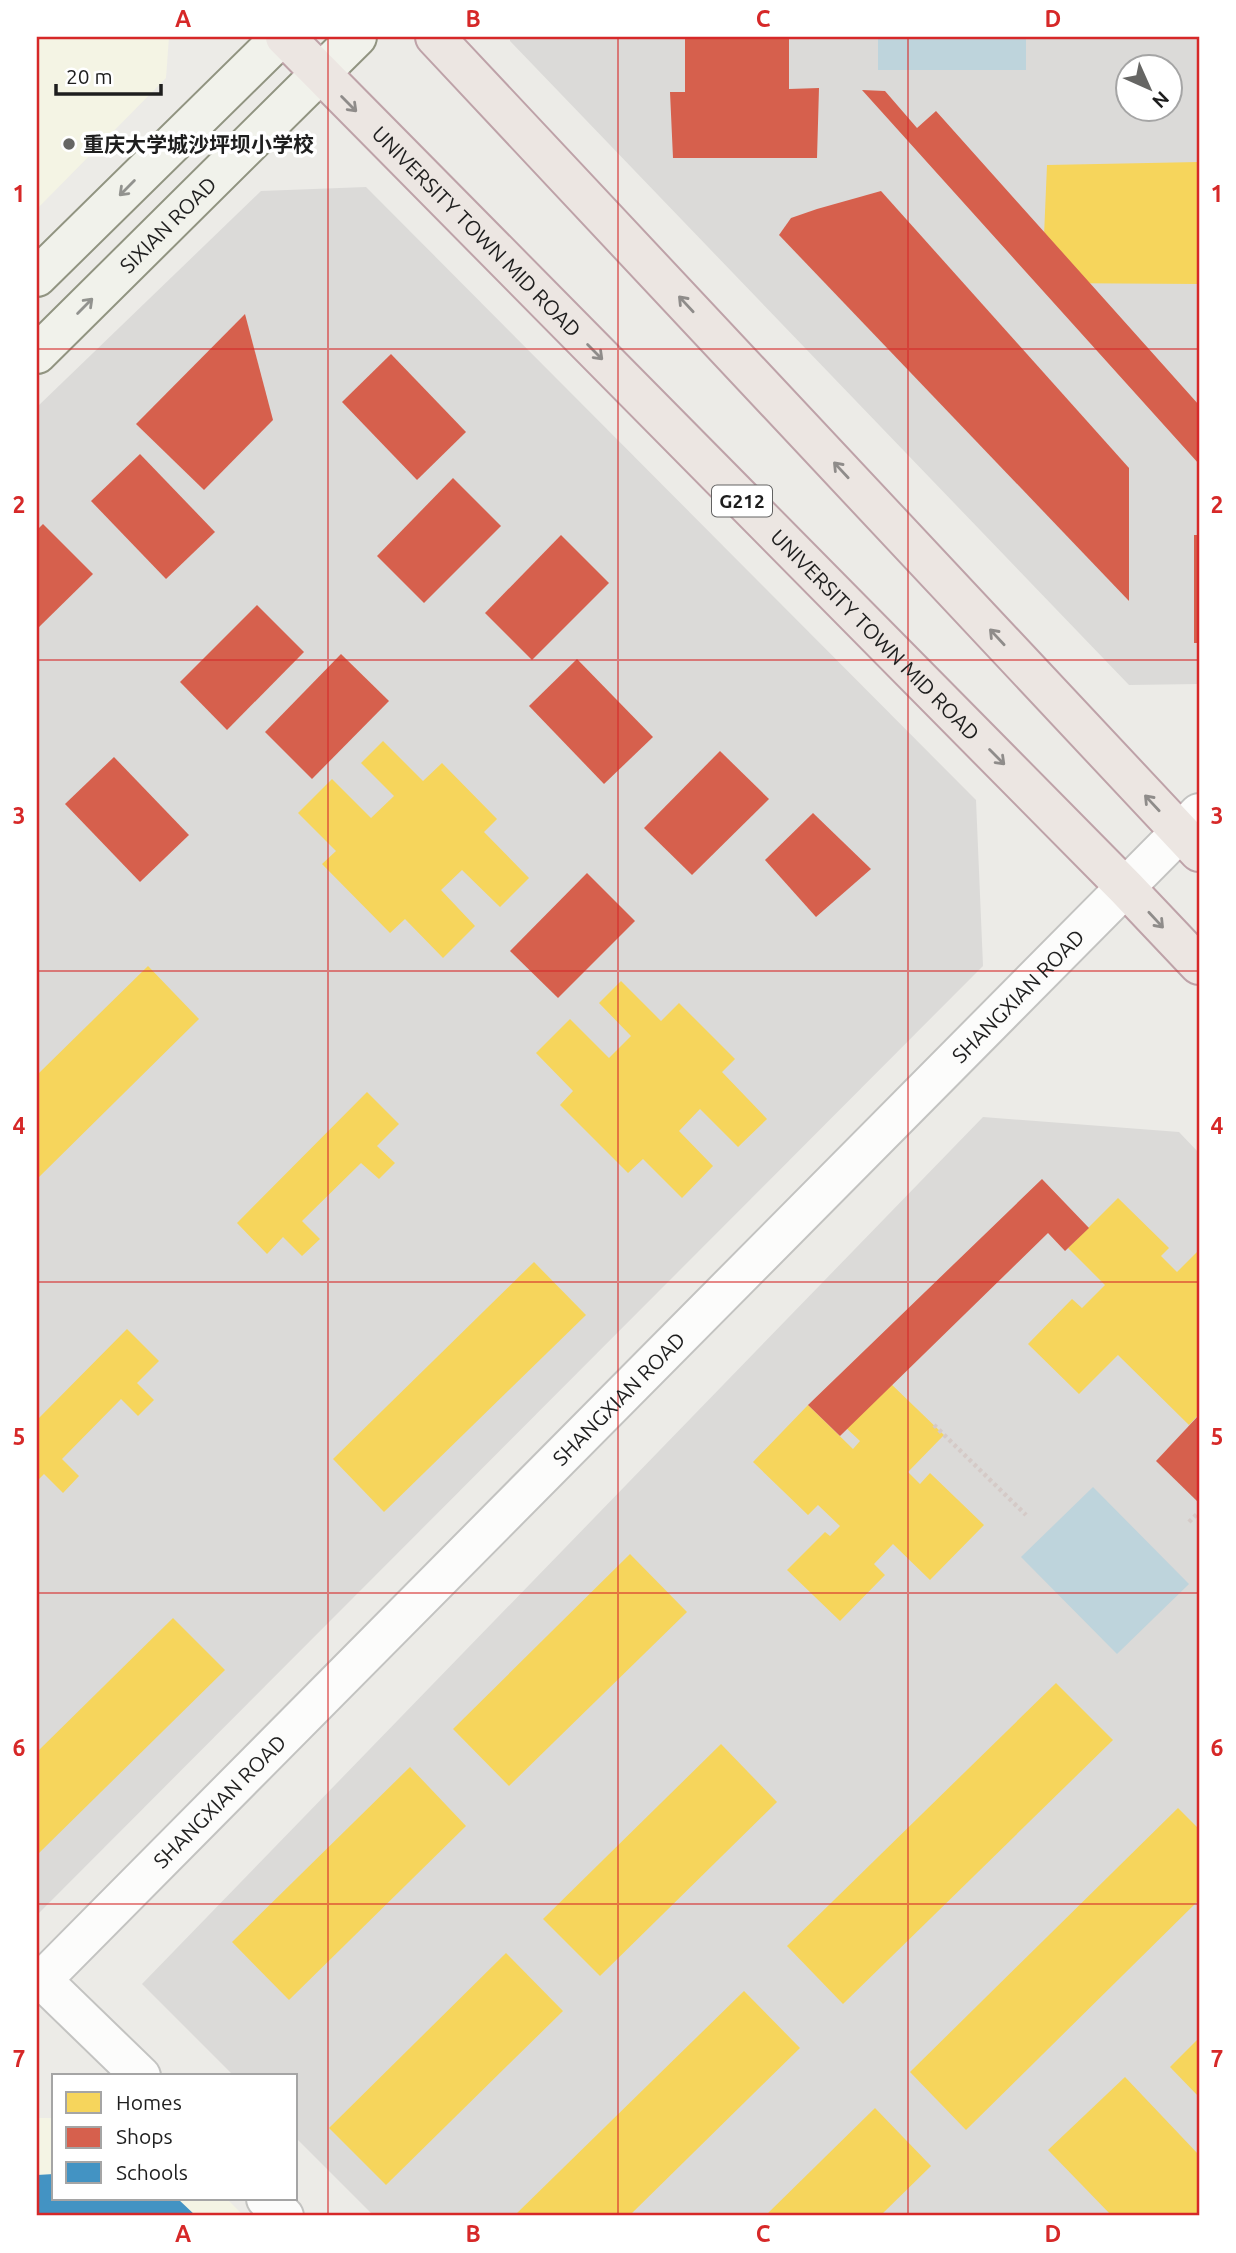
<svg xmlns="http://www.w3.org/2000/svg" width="1236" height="2253" viewBox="0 0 1236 2253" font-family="Ubuntu,'Noto Sans SC',sans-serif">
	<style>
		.residential { fill: #dbdad8; fill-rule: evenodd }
		.education { fill: #f4f4e4 }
		.water { fill: #bed4dc }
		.homes { fill: #f6d55c }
		.shops { fill: #d6604d }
		.schools { fill: #4393c3 }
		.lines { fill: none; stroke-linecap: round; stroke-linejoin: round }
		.minor-casing { stroke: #c3c3c1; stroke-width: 42 }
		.tertiary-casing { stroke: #c3c3c1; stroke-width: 42 }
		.secondary-casing { stroke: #919481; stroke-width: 42 }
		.trunk-casing { stroke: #bea2a8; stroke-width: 42 }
		.path { stroke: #d5cac7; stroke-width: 4.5; stroke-dasharray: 3.5 3.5; stroke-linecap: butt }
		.minor { stroke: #fcfcfb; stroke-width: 38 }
		.tertiary { stroke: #fcfcfb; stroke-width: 38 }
		.secondary { stroke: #f1f2eb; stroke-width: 38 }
		.trunk { stroke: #ece6e2; stroke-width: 38 }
		.oneway { stroke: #8f8c8a }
		.oneway2 { stroke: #92938f }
		.grid { fill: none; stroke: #d62828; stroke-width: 2; stroke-opacity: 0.55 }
		.poi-dot { fill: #666664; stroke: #fff; stroke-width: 2.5 }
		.labels { text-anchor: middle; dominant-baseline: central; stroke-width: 7; stroke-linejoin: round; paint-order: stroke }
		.shield { fill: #fff; stroke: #626262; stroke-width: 2 }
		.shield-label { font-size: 19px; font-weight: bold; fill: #1e1e1e }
		.poi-label { font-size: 21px; font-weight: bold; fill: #1e1e1e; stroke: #fff; text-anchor: start }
		.street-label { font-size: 21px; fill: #1e1e1e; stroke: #fff }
		.neatline { fill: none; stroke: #d62828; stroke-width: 2.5 }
		.grid-label { font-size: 23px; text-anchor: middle; font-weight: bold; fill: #d62828 }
	</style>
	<rect width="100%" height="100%" fill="#ecebe7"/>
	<g class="residential">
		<path d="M510 37H1199V684L1129 685 510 41ZM1128 66H1170V108H1128Z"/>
		<path d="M366 187 976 800 983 966 37 1915V407L261 191Z"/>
		<path d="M983 1117 1179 1132 1199 1153V2216H374L296 2138V2076H234L142 1984Z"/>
	</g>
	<g class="education">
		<path d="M37 37H169L166 78 37 209Z"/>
		<path d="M37 2118H54V2199H227L244 2216H37Z"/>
	</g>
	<g class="water">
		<rect x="878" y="37" width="148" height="33"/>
		<path d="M1093 1487 1189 1584 1117 1654 1021 1557Z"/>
	</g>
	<g class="homes">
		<path d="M1199 162V284L1042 283 1047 165Z"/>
		<path d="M383 741 423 781 442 763 497 819 484 832 529 878 500 907 462 870 441 890 475 926 443 958 405 919 390 933 322 864 336 851 298 813 332 779 371 818 394 796 361 763Z"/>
		<path d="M148 966 199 1019 37 1179V1075Z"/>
		<path d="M621 981 661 1021 679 1003 735 1059 722 1072 767 1119 738 1147 700 1109 679 1131 713 1166 682 1198 643 1159 628 1173 560 1105 573 1091 536 1053 570 1019 609 1058 631 1036 599 1003Z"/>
		<path d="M367 1092 399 1124 377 1146 395 1163 379 1179 361 1163 302 1221 320 1239 302 1256 283 1237 267 1254 237 1223Z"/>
		<path d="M1118 1198 1169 1248 1161 1256 1177 1272 1199 1250V1414L1189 1425 1118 1355 1079 1394 1028 1344 1072 1299 1082 1308 1105 1285 1068 1248Z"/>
		<path d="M534 1262 586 1315 384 1512 333 1459Z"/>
		<path d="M127 1329 159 1361 137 1383 154 1400 138 1416 121 1399 62 1459 79 1476 63 1493 44 1474 37 1481V1420Z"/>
		<path d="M888 1381 944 1435 908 1472 920 1484 930 1473 984 1525 930 1580 893 1544 874 1564 885 1575 840 1621 787 1570 825 1532 830 1536 840 1526 818 1505 808 1515 753 1462 808 1405 853 1449 860 1441 844 1426Z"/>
		<path d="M630 1554 687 1612 509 1786 453 1729Z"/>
		<path d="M173 1618 225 1670 37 1855V1752Z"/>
		<path d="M1056 1683 1113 1740 843 2004 787 1946Z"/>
		<path d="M721 1744 777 1802 600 1976 543 1919Z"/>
		<path d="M410 1767 466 1826 289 2000 232 1942Z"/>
		<path d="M1178 1808 1199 1829V1900L966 2130 910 2072Z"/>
		<path d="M506 1953 563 2011 386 2185 329 2128Z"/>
		<path d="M744 1991 800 2048 629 2216H514Z"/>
		<path d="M1199 2038V2097L1170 2067Z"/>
		<path d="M1125 2077 1199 2155V2216H1112L1048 2150Z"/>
		<path d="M875 2108 931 2166 880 2216H765Z"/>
	</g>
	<g class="shops">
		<path d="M685 37H789V89L819 88 817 158H673L670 92H685Z"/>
		<path d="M862 90 885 91 917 128 936 111 1199 405V464Z"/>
		<path d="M881 191 1129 468V601L779 235 791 218 817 209Z"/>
		<path d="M245 314 273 420 204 490 136 424Z"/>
		<path d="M391 354 466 432 417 480 342 402Z"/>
		<path d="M140 454 215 532 166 579 91 501Z"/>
		<path d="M453 478 501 526 424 603 377 556Z"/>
		<path d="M43 524 93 574 37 629V530Z"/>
		<path d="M561 535 609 583 532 660 485 613Z"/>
		<rect x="1194" y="535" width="5" height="108"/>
		<path d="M257 605 304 652 227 730 180 682Z"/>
		<path d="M341 654 389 701 312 779 265 732Z"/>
		<path d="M577 659 653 737 604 784 529 706Z"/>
		<path d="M720 751 769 799 692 875 644 828Z"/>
		<path d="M114 757 189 835 140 882 65 804Z"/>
		<path d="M813 813 871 869 816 917 765 860Z"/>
		<path d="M587 873 635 921 558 998 510 951Z"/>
		<path d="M1042 1179 1089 1228 1065 1251 1048 1233 840 1436 808 1405Z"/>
		<path d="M1199 1415V1503L1156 1461Z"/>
	</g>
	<path class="schools" d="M54 2174V2199H178L196 2216H37V2175Z"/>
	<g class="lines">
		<defs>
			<g id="minor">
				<path d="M42 1980 141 2076"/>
				<path d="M266 2199 284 2216"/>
			</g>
			<g id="tertiary">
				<path id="s1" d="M37 1985 1199 813"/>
			</g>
			<g id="secondary">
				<path d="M37 277 281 37"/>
				<path id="s2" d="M37 354 357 37"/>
			</g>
			<g id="trunk">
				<path id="s3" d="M285 37 1126 888 1199 965"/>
				<path d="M435 37 1199 852"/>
			</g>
		</defs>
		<use href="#minor" class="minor-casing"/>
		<use href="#tertiary" class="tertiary-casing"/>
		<use href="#secondary" class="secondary-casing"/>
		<use href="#trunk" class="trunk-casing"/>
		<g class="path">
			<path d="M934 1425 1026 1515"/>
			<path d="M1189 1522 1199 1512"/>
		</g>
		<use href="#minor" class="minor"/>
		<use href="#tertiary" class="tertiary"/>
		<use href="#secondary" class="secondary"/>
		<use href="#trunk" class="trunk"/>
	</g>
	<defs><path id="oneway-shaft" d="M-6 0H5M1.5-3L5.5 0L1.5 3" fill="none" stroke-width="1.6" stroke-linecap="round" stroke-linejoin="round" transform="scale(1.75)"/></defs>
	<g class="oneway">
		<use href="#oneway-shaft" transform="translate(349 104) rotate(45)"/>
		<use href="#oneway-shaft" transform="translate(686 304) rotate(-133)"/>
		<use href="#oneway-shaft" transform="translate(595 352) rotate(45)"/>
		<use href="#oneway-shaft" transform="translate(841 470) rotate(-133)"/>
		<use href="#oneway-shaft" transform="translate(997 637) rotate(-133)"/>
		<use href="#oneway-shaft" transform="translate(997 757) rotate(45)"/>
		<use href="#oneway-shaft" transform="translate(1152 803) rotate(-133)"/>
		<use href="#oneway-shaft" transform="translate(1156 920) rotate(47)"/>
	</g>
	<g class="oneway2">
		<use href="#oneway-shaft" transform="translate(127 188) rotate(135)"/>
		<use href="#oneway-shaft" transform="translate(85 306) rotate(-45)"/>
	</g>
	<path class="grid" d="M328 37V2216M618 37V2216M908 37V2216M37 349H1199M37 660H1199M37 971H1199M37 1282H1199M37 1593H1199M37 1904H1199"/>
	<circle class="poi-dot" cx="69" cy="144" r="7"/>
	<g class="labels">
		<rect class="shield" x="712" y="485.5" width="60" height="31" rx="5"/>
		<g class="shield-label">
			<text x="742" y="501">G212</text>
		</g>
		<g class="poi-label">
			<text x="83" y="144">重庆大学城沙坪坝小学校</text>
		</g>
		<g class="street-label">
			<text stroke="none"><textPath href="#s2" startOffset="184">SIXIAN ROAD</textPath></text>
			<text stroke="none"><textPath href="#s3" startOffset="273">UNIVERSITY TOWN MID ROAD</textPath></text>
			<text stroke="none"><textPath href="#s3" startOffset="840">UNIVERSITY TOWN MID ROAD</textPath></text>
			<text stroke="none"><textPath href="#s1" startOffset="1393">SHANGXIAN ROAD</textPath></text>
			<text stroke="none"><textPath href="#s1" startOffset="826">SHANGXIAN ROAD</textPath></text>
			<text stroke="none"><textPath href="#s1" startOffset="259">SHANGXIAN ROAD</textPath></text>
		</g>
	</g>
	<rect width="1236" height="2253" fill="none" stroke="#ffffff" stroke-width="77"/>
	<rect x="52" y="2074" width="245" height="126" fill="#ffffff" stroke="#a5a5a5" stroke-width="2"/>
	<rect x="66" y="2092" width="35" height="21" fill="#f6d55c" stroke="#a5a5a5" stroke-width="2"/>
	<text x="116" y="2110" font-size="21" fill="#1e1e1e">Homes</text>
	<rect x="66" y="2127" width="35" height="21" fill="#d6604d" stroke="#a5a5a5" stroke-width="2"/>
	<text x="116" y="2144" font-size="21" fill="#1e1e1e">Shops</text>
	<rect x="66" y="2162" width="35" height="21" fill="#4393c3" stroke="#a5a5a5" stroke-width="2"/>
	<text x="116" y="2180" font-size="21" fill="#1e1e1e">Schools</text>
	<g transform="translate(1149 88) rotate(135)"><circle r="33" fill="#ffffff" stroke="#a5a5a5" stroke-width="2"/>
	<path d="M0-5L12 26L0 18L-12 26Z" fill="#666664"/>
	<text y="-10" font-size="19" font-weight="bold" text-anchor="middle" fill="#1e1e1e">N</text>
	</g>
	<path d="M56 84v10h105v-10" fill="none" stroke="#1e1e1e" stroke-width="3.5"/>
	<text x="66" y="84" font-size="21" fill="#1e1e1e" stroke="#ffffff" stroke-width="5" paint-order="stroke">20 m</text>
	<rect x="38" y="38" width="1160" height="2176" class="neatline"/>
	<g class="grid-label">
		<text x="183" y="27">A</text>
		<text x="473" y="27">B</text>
		<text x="763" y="27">C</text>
		<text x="1053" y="27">D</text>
		<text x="19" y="202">1</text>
		<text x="1217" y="202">1</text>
		<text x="19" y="513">2</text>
		<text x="1217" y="513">2</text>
		<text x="19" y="824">3</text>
		<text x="1217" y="824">3</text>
		<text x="19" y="1134">4</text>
		<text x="1217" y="1134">4</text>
		<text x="19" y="1445">5</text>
		<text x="1217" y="1445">5</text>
		<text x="19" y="1756">6</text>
		<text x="1217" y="1756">6</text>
		<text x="19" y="2067">7</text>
		<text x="1217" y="2067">7</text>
		<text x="183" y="2242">A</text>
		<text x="473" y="2242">B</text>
		<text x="763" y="2242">C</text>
		<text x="1053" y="2242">D</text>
	</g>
</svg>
